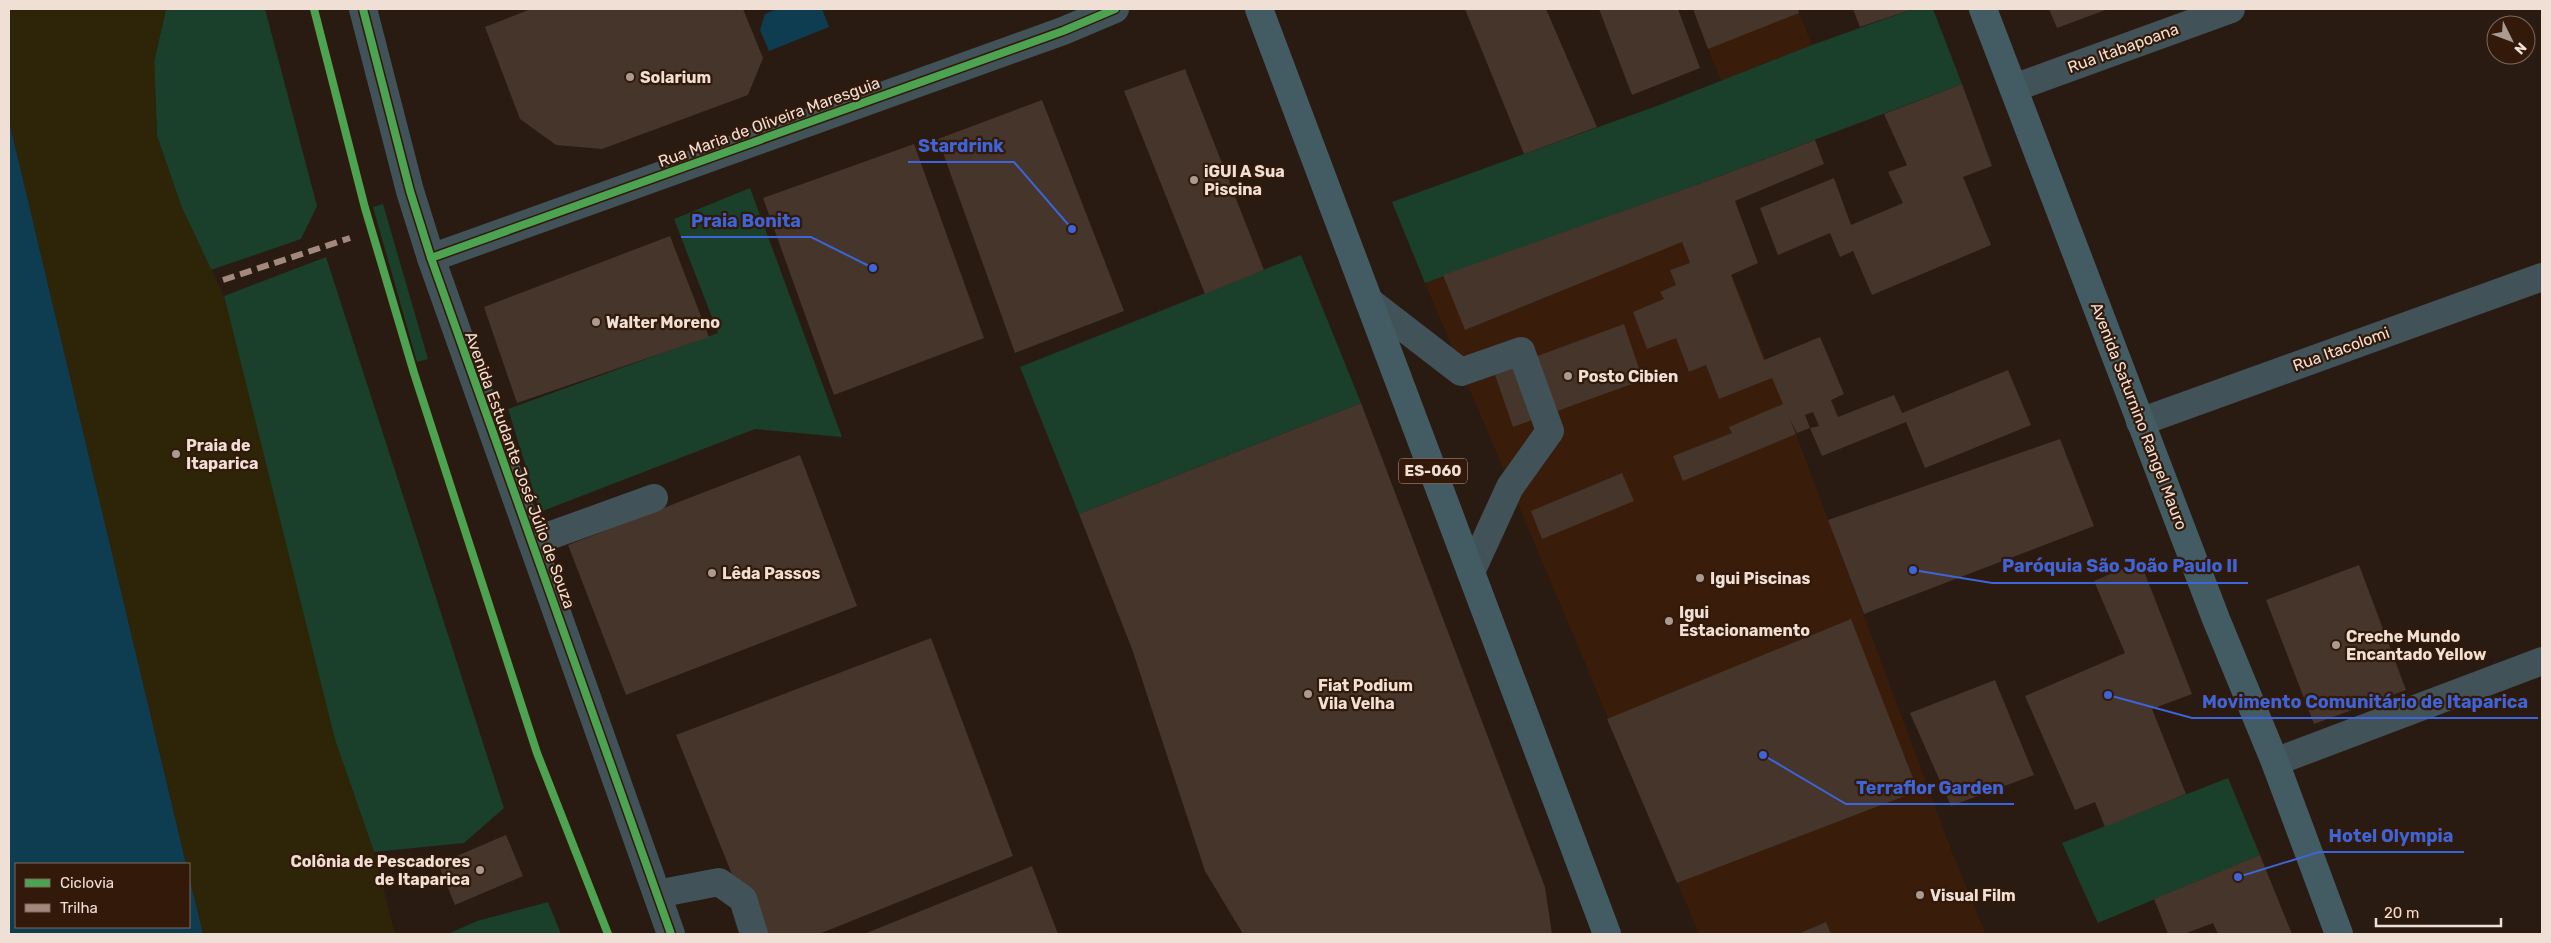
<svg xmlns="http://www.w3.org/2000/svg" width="2551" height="943" viewBox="0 0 2551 943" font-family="Rubik,sans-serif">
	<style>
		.built { fill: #391c09 }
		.green { fill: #1a3f2a }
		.sand { fill: #2e2508 }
		.water { fill: #0e3c51 }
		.building { fill: #45352a; fill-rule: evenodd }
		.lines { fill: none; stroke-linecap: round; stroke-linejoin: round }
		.minor { stroke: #415258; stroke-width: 28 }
		.major { stroke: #435c64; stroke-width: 28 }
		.quiet { stroke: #a5887d; stroke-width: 6; stroke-dasharray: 12 6; stroke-linecap: butt }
		.cycleway-casing { stroke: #321909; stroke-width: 11 }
		.cycleway { stroke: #4ca352; stroke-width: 8 }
		.poi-dot { fill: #aa9a91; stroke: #321909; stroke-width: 2 }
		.labels { text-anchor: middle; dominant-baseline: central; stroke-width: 4.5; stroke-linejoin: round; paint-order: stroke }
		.shield { fill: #321909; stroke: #b7a498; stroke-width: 1 }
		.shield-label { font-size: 15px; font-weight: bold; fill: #f0dfd5 }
		.street-label { font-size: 16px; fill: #f0dfd5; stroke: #321909 }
		.poi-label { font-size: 16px; font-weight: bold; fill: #f0dfd5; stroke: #321909; text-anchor: start }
		.leader { fill: none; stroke: #3d64d8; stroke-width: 2 }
		.callout-dot { fill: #3d64d8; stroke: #321909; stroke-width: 2 }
		.callout-label { font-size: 18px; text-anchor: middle; font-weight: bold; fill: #3d64d8; stroke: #321909; stroke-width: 4.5; stroke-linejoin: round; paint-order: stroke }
	</style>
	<rect width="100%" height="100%" fill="#291b12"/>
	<g class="built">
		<path d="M1693 9H1798L1812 45 1721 81Z"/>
		<path d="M1696 185 1796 434 1954 857 1985 932 1980 934H1699L1425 283Z"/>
	</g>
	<g class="green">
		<path d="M166 9H265L317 206 301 239 211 270 181 206 157 136 154 61Z"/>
		<path d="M1913 9H1933L1962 84 1696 185 1425 283 1392 202 1662 104 1812 45Z"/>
		<path d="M750 188 842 437 755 429 540 512 508 409 718 333 674 219Z"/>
		<path d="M383 204 428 359 417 362 373 207Z"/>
		<path d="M1301 255 1361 403 1079 514 1020 367Z"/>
		<path d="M326 257 504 808 464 843 374 852 335 740 224 296Z"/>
		<path d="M2228 778 2260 855 2098 923 2062 843Z"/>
		<path d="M548 902 561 934H448L477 921Z"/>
	</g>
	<path class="sand" d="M9 9H166L154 61 157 136 181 206 224 296 335 740 374 852 395 934H203L189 876V864H186L9 121Z"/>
	<g class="water">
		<path d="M777 9H822L829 27 769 51 760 30 765 14Z"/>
		<path d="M9 121 186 864H16V927H189V876L203 934H9Z"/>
	</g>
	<g class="building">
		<path d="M531 9H743L763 58 748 95 602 149 556 145 520 119 485 27Z"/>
		<path d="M1465 9H1546L1597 127 1524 154Z"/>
		<path d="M1599 9H1678L1700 68 1632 95Z"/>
		<path d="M1693 9H1798L1799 13 1708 49Z"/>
		<path d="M1853 9H1913L1860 27Z"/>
		<path d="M2049 9H2108L2057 28Z"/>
		<path d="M1185 69 1264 270 1205 294 1124 91Z"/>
		<path d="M1962 84 1992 166 1963 177 1991 245 1872 295 1853 251 1840 257 1830 233 1778 255 1760 208 1834 178 1851 225 1903 203 1888 172 1907 165 1884 114Z"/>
		<path d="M1042 100 1124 311 1015 353 938 139Z"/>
		<path d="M1815 140 1824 164 1735 201 1758 263 1731 275 1764 360 1820 337 1844 394 1831 400 1838 417 1894 395 1902 413 2008 370 2031 425 1925 468 1906 422 1822 456 1810 428 1797 433 1789 418 1796 434 1683 481 1673 456 1732 433 1729 427 1783 404 1772 378 1719 399 1706 365 1689 372 1676 338 1647 349 1633 312 1664 299 1660 292 1676 285 1670 270 1690 263 1682 242 1465 330 1443 275 1696 185ZM1813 412 1819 426 1810 428 1805 415Z"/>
		<path d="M914 144 984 338 834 395 763 198Z"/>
		<path d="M670 236 709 337 517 403 484 307Z"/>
		<path d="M1624 324 1643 380 1513 427 1494 372Z"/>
		<path d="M1361 403 1545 887 1552 934H1243L1205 871 1132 649 1079 514Z"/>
		<path d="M2060 439 2094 526 1864 614 1828 520Z"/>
		<path d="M800 455 857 606 626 695 568 545Z"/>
		<path d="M1622 473 1634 501 1542 539 1531 511Z"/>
		<path d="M2140 561 2192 694 2152 709 2186 794 2105 827 2095 802 2075 810 2025 696 2125 653 2094 581Z"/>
		<path d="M2359 565 2406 690 2314 724 2266 600Z"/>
		<path d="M1851 619 1918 791 1677 883 1607 719Z"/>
		<path d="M931 638 1013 856 819 934H756L676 735Z"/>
		<path d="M1995 680 2034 775 1951 806 1910 713Z"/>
		<path d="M506 835 523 876 455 905 438 864Z"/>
		<path d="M2260 855 2292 934H2218L2213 923 2184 934H2168L2154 899Z"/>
		<path d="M1032 866 1058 934H864Z"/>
		<path d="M1826 922 1831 934H1798Z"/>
	</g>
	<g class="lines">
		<g class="minor">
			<path d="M363 9 410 191 431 258 671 934"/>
			<path d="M2014 88 2231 9"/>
			<path d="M431 258 1063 31 1115 9"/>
			<path d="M1369 301 1461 372 1521 351 1550 431 1510 487 1471 572"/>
			<path d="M2140 422 2542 277"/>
			<path d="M532 542 654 498"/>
			<path d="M2275 762 2542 661"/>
			<path d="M657 894 719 882 743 899 754 934"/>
		</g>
		<g class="major">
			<path d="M1259 9 1607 934"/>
			<path d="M1983 9 2216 619 2275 762 2339 934"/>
		</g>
		<path class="quiet" d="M223 280 350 238"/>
		<defs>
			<g id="cycleway">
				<path d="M314 9 365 208 414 373 537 753 608 934"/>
				<path d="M363 9 410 191 431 258 671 934"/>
				<path d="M431 258 1063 31 1115 9"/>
			</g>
		</defs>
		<use href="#cycleway" class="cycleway-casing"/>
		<use href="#cycleway" class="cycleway"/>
	</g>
	<g class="poi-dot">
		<circle cx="630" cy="77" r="5"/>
		<circle cx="1194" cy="180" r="5"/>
		<circle cx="596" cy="322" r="5"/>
		<circle cx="1568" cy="376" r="5"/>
		<circle cx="176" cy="454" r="5"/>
		<circle cx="712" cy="573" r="5"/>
		<circle cx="1700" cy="578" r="5"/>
		<circle cx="1669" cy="621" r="5"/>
		<circle cx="2336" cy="645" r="5"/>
		<circle cx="1308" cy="694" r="5"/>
		<circle cx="480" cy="870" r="5"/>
		<circle cx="1920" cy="895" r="5"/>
	</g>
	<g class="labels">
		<rect class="shield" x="1399" y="458.5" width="68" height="25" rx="4"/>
		<g class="shield-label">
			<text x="1433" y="471">ES-060</text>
		</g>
		<g class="street-label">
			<text transform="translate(2123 48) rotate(-20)">Rua Itabapoana</text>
			<text transform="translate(769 122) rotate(-20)">Rua Maria de Oliveira Maresguia</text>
			<text transform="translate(2341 349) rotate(-20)">Rua Itacolomi</text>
			<text transform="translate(2139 416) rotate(69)">Avenida Saturnino Rangel Mauro</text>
			<text transform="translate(520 470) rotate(70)">Avenida Estudante José Júlio de Souza</text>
		</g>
		<g class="poi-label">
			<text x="640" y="77">Solarium</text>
			<text x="1204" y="171">iGUI A Sua<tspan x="1204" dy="18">Piscina</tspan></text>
			<text x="606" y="322">Walter Moreno</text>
			<text x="1578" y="376">Posto Cibien</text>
			<text x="186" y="445">Praia de<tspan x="186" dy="18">Itaparica</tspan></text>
			<text x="722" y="573">Lêda Passos</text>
			<text x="1710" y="578">Igui Piscinas</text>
			<text x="1679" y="612">Igui<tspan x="1679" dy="18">Estacionamento</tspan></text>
			<text x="2346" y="636">Creche Mundo<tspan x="2346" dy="18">Encantado Yellow</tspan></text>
			<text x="1318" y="685">Fiat Podium<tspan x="1318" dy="18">Vila Velha</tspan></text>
			<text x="470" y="861" text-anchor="end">Colônia de Pescadores<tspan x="470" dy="18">de Itaparica</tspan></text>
			<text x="1930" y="895">Visual Film</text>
		</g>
	</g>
	<path class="leader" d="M1072 229L1014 162H908M873 268L811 237H681M1913 570L1992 583H2248M2108 695L2192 718H2538M1763 755L1846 804H2014M2238 877L2319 852H2464"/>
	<g class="callout-dot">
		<circle cx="1072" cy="229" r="5"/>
		<circle cx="873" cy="268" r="5"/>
		<circle cx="1913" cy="570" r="5"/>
		<circle cx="2108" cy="695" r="5"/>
		<circle cx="1763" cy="755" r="5"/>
		<circle cx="2238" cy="877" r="5"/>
	</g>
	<g class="callout-label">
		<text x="961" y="152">Stardrink</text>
		<text x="746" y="227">Praia Bonita</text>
		<text x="2120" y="572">Paróquia São João Paulo II</text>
		<text x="2365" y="708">Movimento Comunitário de Itaparica</text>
		<text x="1930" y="794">Terraflor Garden</text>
		<text x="2391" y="842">Hotel Olympia</text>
	</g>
	<rect width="2551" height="943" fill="none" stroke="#f0dfd5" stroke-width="20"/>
	<rect x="15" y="863" width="175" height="65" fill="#321909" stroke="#7e685b"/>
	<rect x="25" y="879" width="25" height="8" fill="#4ca352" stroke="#7e685b"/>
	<text x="60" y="888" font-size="15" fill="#f0dfd5">Ciclovia</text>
	<rect x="25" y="904" width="25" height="8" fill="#a5887d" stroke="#7e685b"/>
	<text x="60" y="913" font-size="15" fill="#f0dfd5">Trilha</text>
	<g transform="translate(2511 40) rotate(132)"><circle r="24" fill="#321909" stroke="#7e685b"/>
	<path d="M0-4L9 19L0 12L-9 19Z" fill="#aa9a91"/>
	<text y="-8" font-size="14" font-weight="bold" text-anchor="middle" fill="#f0dfd5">N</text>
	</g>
	<path d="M2376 918v8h125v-8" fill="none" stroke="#f0dfd5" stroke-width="2.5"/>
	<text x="2384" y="918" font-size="15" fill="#f0dfd5" stroke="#321909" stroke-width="4" paint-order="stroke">20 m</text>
</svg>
